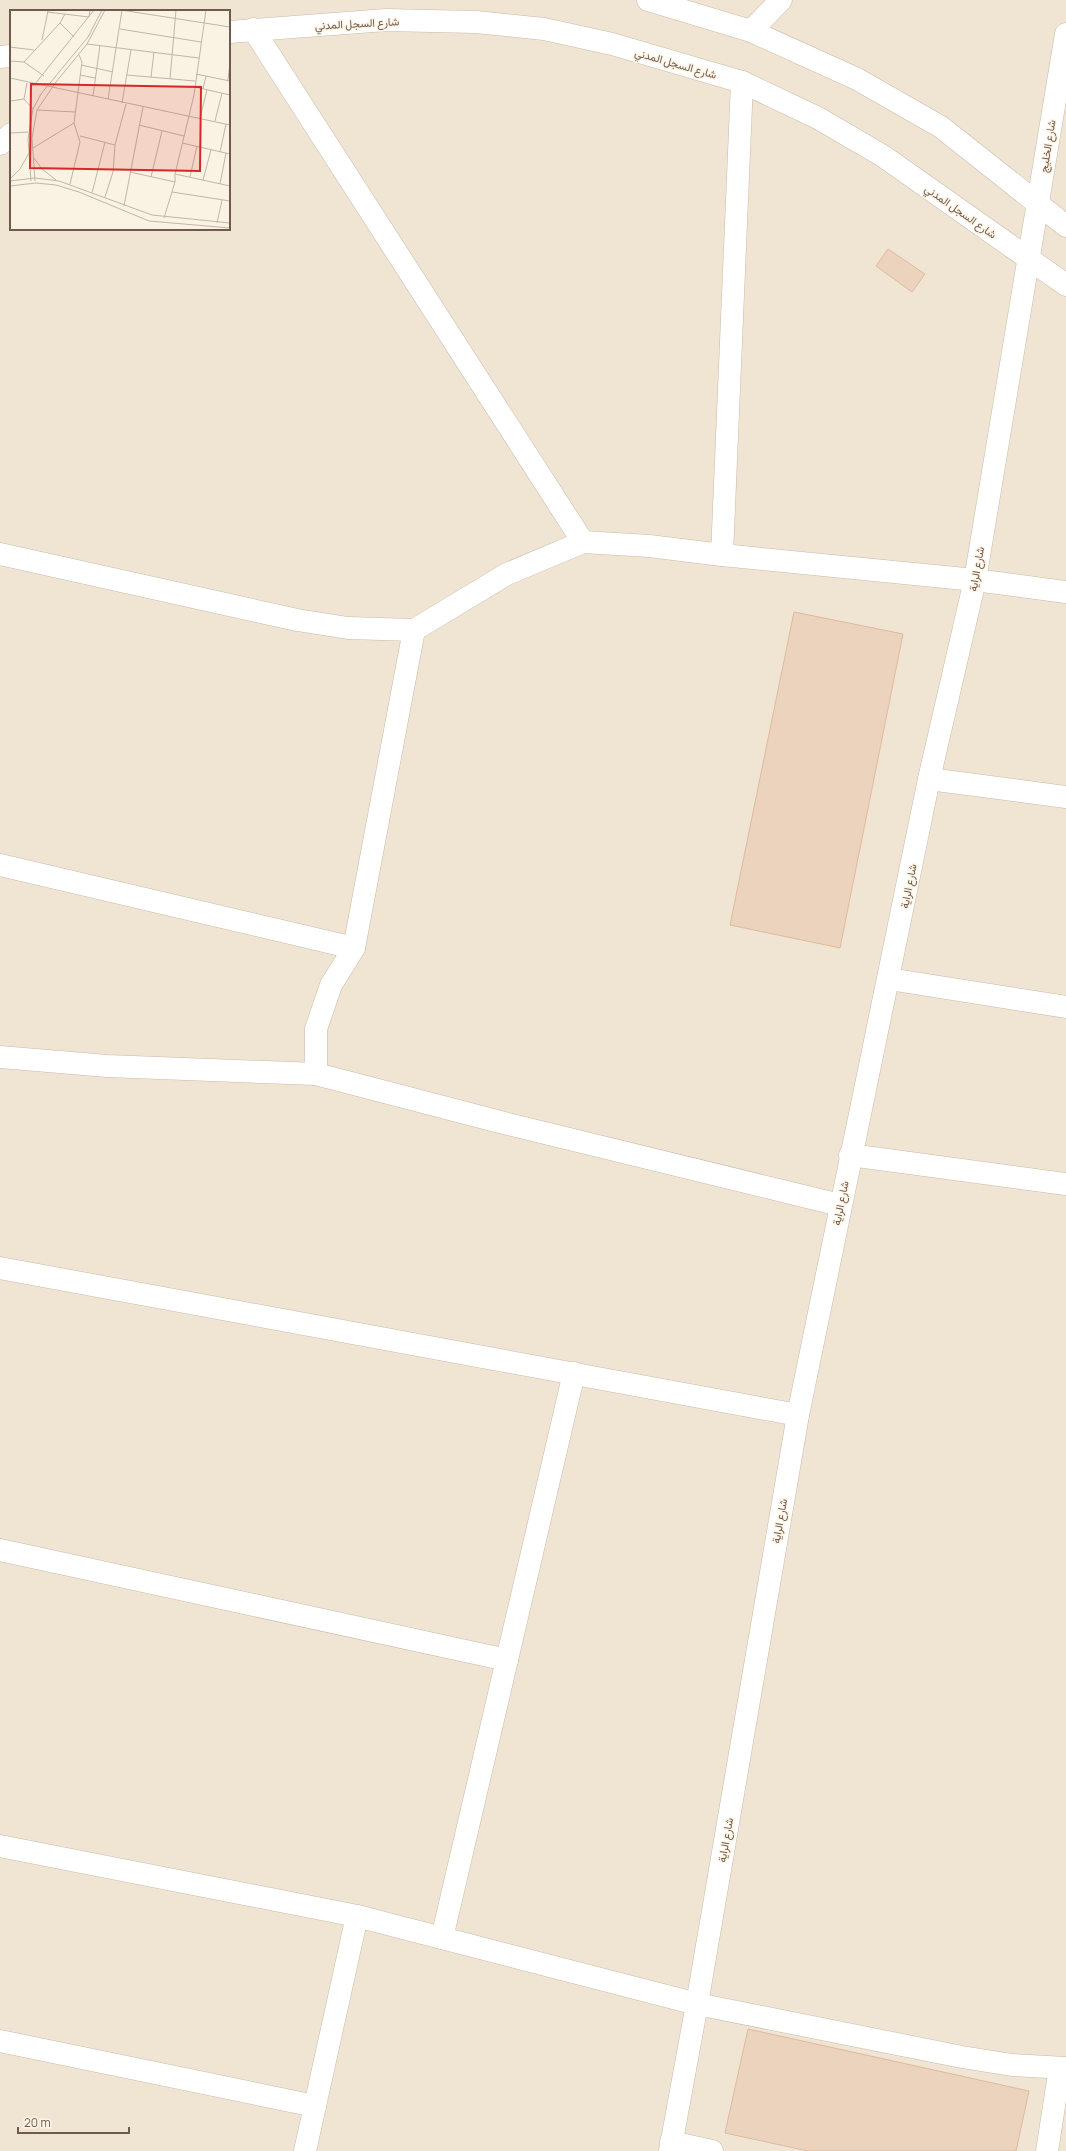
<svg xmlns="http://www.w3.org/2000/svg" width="1066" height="2151" viewBox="0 0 1066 2151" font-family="Manrope,Vazirmatn,sans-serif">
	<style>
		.residential { fill: #f0e4d2; fill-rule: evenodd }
		.building { fill: #ecd3bd; stroke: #ddba9f }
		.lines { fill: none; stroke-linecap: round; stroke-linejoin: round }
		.minor-casing { stroke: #c9baab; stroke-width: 23 }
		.tertiary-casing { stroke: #c9baab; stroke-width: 23 }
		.secondary-casing { stroke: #cebcab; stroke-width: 23 }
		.minor { stroke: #fff; stroke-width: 22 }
		.tertiary { stroke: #fff; stroke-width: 22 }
		.secondary { stroke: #fff; stroke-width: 22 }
		.labels { text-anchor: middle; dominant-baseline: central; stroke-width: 3; stroke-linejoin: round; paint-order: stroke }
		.street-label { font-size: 11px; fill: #6f5a4c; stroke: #fdf6e8 }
		.inset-road { fill: none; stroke: #c2b5a7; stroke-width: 1 }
		.view { fill: #d62828; fill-opacity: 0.15; stroke: #d62828; stroke-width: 2 }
		.inset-edge { fill: none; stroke: #6f5a4c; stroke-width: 2 }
	</style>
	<rect width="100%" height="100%" fill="#faf2e3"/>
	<path class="residential" d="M0 0H1066V2151H0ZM11 11H229V229H11Z"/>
	<g class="building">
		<path d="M888 249 925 274 912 292 876 266Z"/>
		<path d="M794 612 903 634 840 948 730 925Z"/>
		<path d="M748 2029 1029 2091 1016 2151H808L725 2133Z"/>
	</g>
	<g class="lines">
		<defs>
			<g id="minor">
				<path d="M253 29 583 542"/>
				<path d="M751 31 781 0"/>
				<path d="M0 554 297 620 348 628 414 630 507 574 583 542 649 546 722 555 975 580 1066 592"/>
				<path d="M722 555 742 82"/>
				<path d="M929 779 1066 797"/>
				<path d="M0 865 354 948"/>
				<path d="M889 979 1066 1007"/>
				<path d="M0 1057 107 1066 316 1074 504 1123 840 1205"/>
				<path d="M316 1074V1029L331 985 354 948 414 630"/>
				<path d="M850 1155 1066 1184"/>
				<path d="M0 1268 798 1415"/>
				<path d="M0 1550 507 1660"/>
				<path d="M0 1846 357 1916 697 2004 962 2057 1012 2065 1066 2068"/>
				<path d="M442 1938 574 1373"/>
				<path d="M0 2041 315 2106"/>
				<path d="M671 2142 712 2151"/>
				<path d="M305 2151 357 1916"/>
				<path d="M670 2151 697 2004 798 1415 929 779 975 580 1066 34"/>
				<path d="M1047 2151 1060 2068"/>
			</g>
			<g id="tertiary">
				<path d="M648 0 751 31 857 79 941 127 1066 226"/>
				<path d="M229 32 386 20 476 22 544 29 612 44 742 82 818 118 883 156 1066 285"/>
				<path d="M0 57 11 56"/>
			</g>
			<path id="secondary" d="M0 144 11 134"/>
		</defs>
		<use href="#minor" class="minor-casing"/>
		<use href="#tertiary" class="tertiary-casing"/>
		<use href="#secondary" class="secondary-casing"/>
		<use href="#minor" class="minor"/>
		<use href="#tertiary" class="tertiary"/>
		<use href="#secondary" class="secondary"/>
	</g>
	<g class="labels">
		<g class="street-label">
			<text transform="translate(357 23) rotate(-3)">شارع السجل المدني</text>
			<text transform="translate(676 63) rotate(16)">شارع السجل المدني</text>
			<text transform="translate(1047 146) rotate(-81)">شارع الخليج</text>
			<text transform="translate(961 211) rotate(35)">شارع السجل المدني</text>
			<text transform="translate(976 569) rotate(-80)">شارع الراية</text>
			<text transform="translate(908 886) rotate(-79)">شارع الراية</text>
			<text transform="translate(840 1203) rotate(-79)">شارع الراية</text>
			<text transform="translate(779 1521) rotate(-80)">شارع الراية</text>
			<text transform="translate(725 1840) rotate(-80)">شارع الراية</text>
		</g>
	</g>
	<g transform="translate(10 10)">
		<rect width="220" height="220" fill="#faf2e3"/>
		<path class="inset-road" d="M111 0 220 17M37 2 79 7 80 0M50 13 64 27M110 19 191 32M32 30 38 1M77 34 189 48M0 37 24 40M0 51 14 52 34 66M14 52 50 13 55 4M71 55 103 62M186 64 220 71M70 65 85 68M117 65 185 71M141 67 144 42M0 68 220 115M160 69 166 0M218 70 220 52M25 74 84 0M185 77 220 85M193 79 196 66M83 86 90 35M14 89 17 73M14 89 23 99M98 89 112 0M0 91 14 89M112 93 121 40M27 100 65 102M190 108 197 80M205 111 212 83M129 115 174 126M0 123 18 122M70 126 105 135M172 133 220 144M23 138 64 113M210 142 216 114M24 148 32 159 46 170M120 162 165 172M165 164 220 176M141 167 152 121M180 167 187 136M0 169 10 159 19 143M193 170 201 140M0 171 25 168 49 171 142 205 220 213M21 171 18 129 23 99 31 84 78 27 92 0M25 171 22 128 27 100 46 72 77 34 95 0M60 174 70 132 64 113 72 52 69 45M210 174 216 143M0 176 26 173 46 175 69 182 139 211 220 218M162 182 220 191M82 183 95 132M95 187 103 162 105 135 116 94M114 196 133 97M154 208 165 172V164L184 85 196 0M207 213 212 190"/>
		<path class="view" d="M21 74 191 77 190 161 20 158Z"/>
		<rect width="220" height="220" class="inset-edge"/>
	</g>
	<path d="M18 2127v6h111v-6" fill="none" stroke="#6f5a4c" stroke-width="2"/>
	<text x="24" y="2127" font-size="12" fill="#6f5a4c" stroke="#fdf6e8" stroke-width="3" paint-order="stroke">20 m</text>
</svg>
